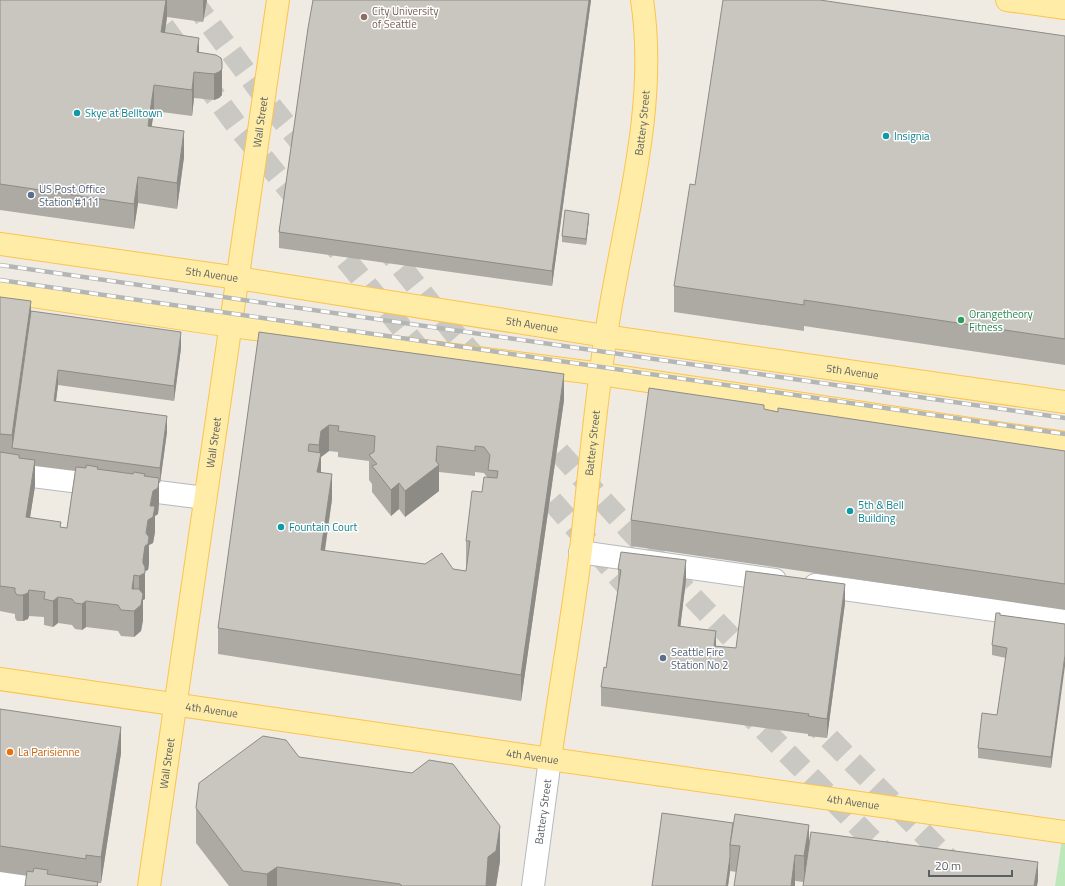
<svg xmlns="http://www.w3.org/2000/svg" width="1065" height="886" viewBox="0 0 1065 886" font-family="'Titillium Web',sans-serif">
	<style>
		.green { fill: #bee8bc }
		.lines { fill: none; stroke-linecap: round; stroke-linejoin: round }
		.highway-tunnel { stroke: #cac8c2; stroke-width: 22; stroke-dasharray: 22 11; stroke-linecap: butt }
		.minor-casing { stroke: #b5b9be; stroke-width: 24 }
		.major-casing { stroke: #fdc34d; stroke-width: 24 }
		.minor { stroke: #fff; stroke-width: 22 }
		.major { stroke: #ffeca6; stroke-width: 22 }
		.rail-casing { stroke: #b4b5b5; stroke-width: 4.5 }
		.rail { stroke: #fff; stroke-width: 3; stroke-dasharray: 9; stroke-linecap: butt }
		.wall { fill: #adaaa4; fill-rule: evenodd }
		.shaded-wall { fill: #8d8b86 }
		.building { fill: #c9c6bf; stroke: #8d8b86; fill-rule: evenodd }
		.education-dot { fill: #8d6e63; stroke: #fff; stroke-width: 1.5 }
		.culture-dot { fill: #0f9aa8; stroke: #fff; stroke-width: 1.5 }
		.service-dot { fill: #5c6f8a; stroke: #fff; stroke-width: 1.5 }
		.leisure-dot { fill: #2e9e5b; stroke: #fff; stroke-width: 1.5 }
		.food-dot { fill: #e8710a; stroke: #fff; stroke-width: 1.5 }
		.labels { text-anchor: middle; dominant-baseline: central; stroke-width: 3; stroke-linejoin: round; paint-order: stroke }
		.education-label { font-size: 11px; fill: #785e54; stroke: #fff; text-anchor: start }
		.culture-label { font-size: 11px; fill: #0d838f; stroke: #fff; text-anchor: start }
		.street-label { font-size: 11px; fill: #5a5f64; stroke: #fff }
		.service-label { font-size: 11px; fill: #4e5e75; stroke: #fff; text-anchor: start }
		.leisure-label { font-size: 11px; fill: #27864d; stroke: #fff; text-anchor: start }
		.food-label { font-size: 11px; fill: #c56008; stroke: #fff; text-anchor: start }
	</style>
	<rect width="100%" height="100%" fill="#efebe2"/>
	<path class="green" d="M1065 819V886H1055Z"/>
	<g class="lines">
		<g class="highway-tunnel">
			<path d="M144 0 237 126 304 208"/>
			<path d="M192 0 275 111 312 156"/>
			<path d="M325 234 428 360"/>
			<path d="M381 242 455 334 485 368"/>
			<path d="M537 427C608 508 682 587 757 664"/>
			<path d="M530 476 638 599"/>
			<path d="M741 706 917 886"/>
			<path d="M806 715 975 886"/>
		</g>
		<defs>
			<g id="minor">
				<path d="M0 472 205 498"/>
				<path d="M580 552 775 580"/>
				<path d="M815 585 1065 620"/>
				<path d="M0 880 43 886"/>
				<path id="s1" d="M533 886 550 759"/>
			</g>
			<g id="major">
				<path d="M1007 0 1065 8"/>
				<path id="s2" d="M0 244 238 278 605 336 1065 402"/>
				<path d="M0 291 231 326 601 374 1065 443"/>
				<path id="s3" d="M0 679 550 759 1065 832"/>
				<path id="s4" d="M550 759C560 689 572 620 581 550 589 478 595 406 606 335 622 226 659 110 642 0"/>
				<path id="s5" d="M149 886 278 0"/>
			</g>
		</defs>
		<use href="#minor" class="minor-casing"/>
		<use href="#major" class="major-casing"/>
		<use href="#minor" class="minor"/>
		<use href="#major" class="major"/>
		<defs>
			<g id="rail">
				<path d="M0 265 1065 418"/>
				<path d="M0 280 1065 434"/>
			</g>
		</defs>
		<use href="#rail" class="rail-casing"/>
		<use href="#rail" class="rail"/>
	</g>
	<g class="wall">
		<path d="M0 0H207L203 22 167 17 165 33 199 53 216 55 222 88V95L219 98 214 100 194 98 192 116 154 111 151 127 184 157 177 209 138 203 134 229 0 210Z"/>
		<path d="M313 0H591L552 286 279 248V232Z"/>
		<path d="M1065 36V365L804 326V331L674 312V286L695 185Z"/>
		<path d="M589 219 586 245 562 242V236Z"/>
		<path d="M0 297 31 311 181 348 174 401 58 385 56 401 167 432 160 483H159V503L158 514 155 516V532L153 543 149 545V563L148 570 145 571V599L143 600V620L141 631 134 637 121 636 118 631 86 627 82 630 75 629 72 625 58 623 53 627 44 625V617L29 616 28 619 23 621H17L15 618V614L0 611ZM35 466 75 471 67 528 61 527 30 517 35 486Z"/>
		<path d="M259 332 564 400 521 701 218 654V628ZM329 451 338 452V457L369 461V480L372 484V492L391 516 399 509 405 517 439 491V472L475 476V472L484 473 487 477 466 541V571L453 569 325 551 332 499 321 472V457Z"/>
		<path d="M764 410 778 412 1065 451V610L631 546V520Z"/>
		<path d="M618 569 686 580 680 627 716 646 736 648 845 603 827 738 808 736V734L601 706V687L606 668 618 587Z"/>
		<path d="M1000 615 1065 624 1051 768 978 758V748L997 715 1006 658 992 655V645Z"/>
		<path d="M0 709 121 753 101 883H98V886L0 872Z"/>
		<path d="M299 757 500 861 496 886H229L196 843V808Z"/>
		<path d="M662 813 809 844 1038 881 803 882 730 871 728 886Z"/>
	</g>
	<g class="shaded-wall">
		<path d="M166 0H167V17L161 58V32Z"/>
		<path d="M203 0H207L203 22Z"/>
		<path d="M589 0H591L552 286V271Z"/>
		<path d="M199 38V63L197 52Z"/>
		<path d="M222 62V95L219 98 214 100V74Z"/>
		<path d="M194 72V98L192 116V90Z"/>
		<path d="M154 85V111L148 152V126Z"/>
		<path d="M184 131V157L177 209V183Z"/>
		<path d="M138 177V203L134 229V204Z"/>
		<path d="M589 214V219L586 245V239Z"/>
		<path d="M31 301V327L12 448V435Z"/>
		<path d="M181 332V348L174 401V386Z"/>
		<path d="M58 370V385L54 416V401Z"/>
		<path d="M564 374V400L521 701V675Z"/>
		<path d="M167 416V432L160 483V468Z"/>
		<path d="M329 425V451L321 457V479L317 472 319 463V445L321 431Z"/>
		<path d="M437 446V466L439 465V491L405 517V491Z"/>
		<path d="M35 460V486L26 543V517Z"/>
		<path d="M332 474V499L321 576V550Z"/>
		<path d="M159 478V503L158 514 155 516V532L153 543 149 545V563L148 570 145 571V599L143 600V620L141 631 134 637V611L139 602V576L143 560 148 520 153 491Z"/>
		<path d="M399 483V509L391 516V490Z"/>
		<path d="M686 560V580L678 646V626Z"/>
		<path d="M134 575V601L132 589Z"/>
		<path d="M845 584V603L827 738V719Z"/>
		<path d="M29 590V616L28 619 23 621V595Z"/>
		<path d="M58 597V623L53 627V601Z"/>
		<path d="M86 601V627L82 630V604Z"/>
		<path d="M716 631V651L714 646Z"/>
		<path d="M1065 655V666L1051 768V757Z"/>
		<path d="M121 727V753L101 883V857Z"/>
		<path d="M809 825V851L804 882V856Z"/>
		<path d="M500 826V861L496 886H485L488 857Z"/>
		<path d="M795 855V886H791Z"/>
		<path d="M730 857V871L728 886H726Z"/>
		<path d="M1038 862V881L1037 886H1034Z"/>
		<path d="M277 867V886H267V874Z"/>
	</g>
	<g class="building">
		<path d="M0 0H166L161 32 199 38 197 52 216 55 221 58 222 62V69L219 72 214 74 194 72 192 90 154 85 148 126 184 131 177 183 138 177 134 204 0 184Z"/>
		<path d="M313 0H589L552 271 279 232 308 28Z"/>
		<path d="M723 0H820L1065 36V339L804 300V305L674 286 690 184 695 185Z"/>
		<path d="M565 210 589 214 586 239 562 236Z"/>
		<path d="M0 297 31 301 12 435 0 434Z"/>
		<path d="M31 311 181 332 174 386 58 370 54 401 167 416 160 468 12 448Z"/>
		<path d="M259 332 564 374 521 675 218 628ZM329 425 339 426 338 431 375 436 374 452 369 455 377 464 372 466 391 490 399 483 405 491 439 465 436 461 437 446 475 451V446L484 447 490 455 488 470 498 471 497 478 484 477 482 492 472 491 466 541H470L466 571 453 569 442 553 425 564 321 550 332 474 317 472 321 453 308 451 309 444 319 445 321 431Z"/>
		<path d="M649 388 764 405V409L778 412V408L1065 451V584L631 520Z"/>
		<path d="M0 452 19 455V458L35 460 26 517 61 522 60 527 67 528 76 467 86 468V465L98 467 97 469 133 474 134 472 145 474 144 476 159 478 158 488 153 491 150 506H155L153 517 148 520 146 533 149 537 148 544 145 546 143 560V563L145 567V573L139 576 134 575 132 589H139L143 594 141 605 134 611 121 610 118 605 86 601 82 604 75 603 72 599 58 597 53 601 44 599 45 592 29 590 28 593 23 595H17L15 592V588L0 586Z"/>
		<path d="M621 552 686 560 678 626 716 631 714 646 736 648 746 571 845 584 827 719 808 716 809 714 601 687 604 667 606 668 621 570 618 569Z"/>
		<path d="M996 613H1000V615L1065 624V655L1051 757 978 748 982 713 997 715 1007 648 992 645Z"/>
		<path d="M0 709 121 727 101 857 86 855V859L0 846Z"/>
		<path d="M263 736 286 740 299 757 412 773 429 760 453 764 500 826 496 851 488 857 486 886H402L400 884 277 867 267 874 243 871 196 808 199 783Z"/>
		<path d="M662 813 733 823 730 845V857L726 886H652Z"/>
		<path d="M735 814 809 825 804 856 795 855 791 886H734L740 846 730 845Z"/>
		<path d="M811 832 1038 862 1034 886H803Z"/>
		<path d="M34 868 48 870 47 874 98 882 97 886H25L27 871 33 872Z"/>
	</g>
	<circle class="education-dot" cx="364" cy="17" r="4"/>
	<g class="culture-dot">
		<circle cx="77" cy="113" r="4"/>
		<circle cx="886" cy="136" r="4"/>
		<circle cx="850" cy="511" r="4"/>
		<circle cx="281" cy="527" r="4"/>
	</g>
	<g class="service-dot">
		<circle cx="31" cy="195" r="4"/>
		<circle cx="663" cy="658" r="4"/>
	</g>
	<circle class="leisure-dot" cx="961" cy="320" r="4"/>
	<circle class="food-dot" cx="10" cy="752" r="4"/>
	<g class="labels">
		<g class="education-label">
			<text x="372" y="11">City University<tspan x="372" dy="13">of Seattle</tspan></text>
		</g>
		<g class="culture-label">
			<text x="85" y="113">Skye at Belltown</text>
			<text x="894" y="136">Insignia</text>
			<text x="858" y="505">5th &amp; Bell<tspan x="858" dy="13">Building</tspan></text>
			<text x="289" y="527">Fountain Court</text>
		</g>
		<g class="street-label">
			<text stroke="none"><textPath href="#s5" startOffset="772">Wall Street</textPath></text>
			<text stroke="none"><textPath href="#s4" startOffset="643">Battery Street</textPath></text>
			<text stroke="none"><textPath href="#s2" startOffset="214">5th Avenue</textPath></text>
			<text stroke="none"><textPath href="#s2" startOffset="538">5th Avenue</textPath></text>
			<text stroke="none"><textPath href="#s2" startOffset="862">5th Avenue</textPath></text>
			<text stroke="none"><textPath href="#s5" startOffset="448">Wall Street</textPath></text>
			<text stroke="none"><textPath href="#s4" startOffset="319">Battery Street</textPath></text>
			<text stroke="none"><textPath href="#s3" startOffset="214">4th Avenue</textPath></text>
			<text stroke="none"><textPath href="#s3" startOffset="538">4th Avenue</textPath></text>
			<text stroke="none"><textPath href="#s5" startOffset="124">Wall Street</textPath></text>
			<text stroke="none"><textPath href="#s3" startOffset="862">4th Avenue</textPath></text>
			<text stroke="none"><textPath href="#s1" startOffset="75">Battery Street</textPath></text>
		</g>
		<g class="service-label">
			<text x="39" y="189">US Post Office<tspan x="39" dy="13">Station #111</tspan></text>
			<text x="671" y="652">Seattle Fire<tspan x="671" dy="13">Station No 2</tspan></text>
		</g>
		<g class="leisure-label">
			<text x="969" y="314">Orangetheory<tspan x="969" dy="13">Fitness</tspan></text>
		</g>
		<g class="food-label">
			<text x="18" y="752">La Parisienne</text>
		</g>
	</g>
	<path d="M929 870v6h83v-6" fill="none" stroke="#5a5f64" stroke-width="2"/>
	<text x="935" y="870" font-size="12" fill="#5a5f64" stroke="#ffffff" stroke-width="3" paint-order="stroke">20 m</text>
</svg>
